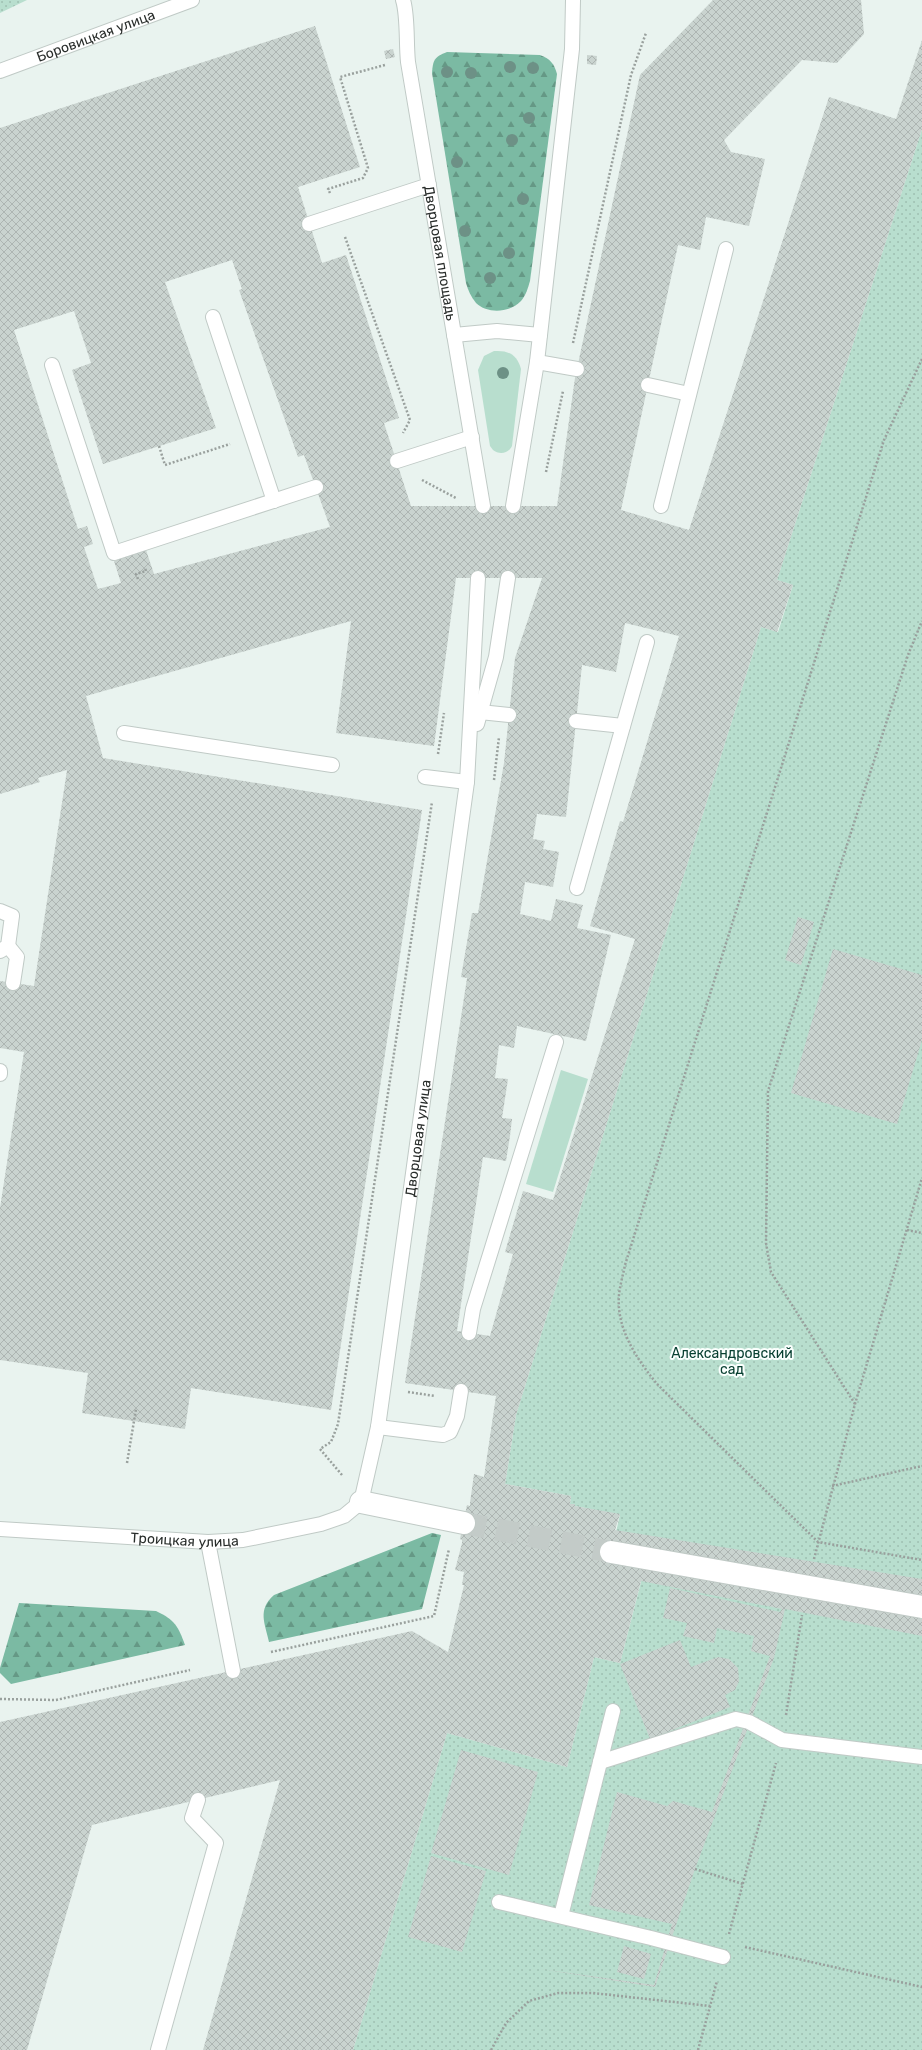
<svg xmlns="http://www.w3.org/2000/svg" width="922" height="2050" viewBox="0 0 922 2050" font-family="Rubik,sans-serif">
	<style>
		.grass { fill: #b8dece }
		.forest { fill: url(#forest-firs) }
		.park { fill: url(#park-dots) }
		.building { fill: url(#building-cross-hatch); fill-rule: evenodd }
		.lines { fill: none; stroke-linecap: round; stroke-linejoin: round }
		.street-tunnel { stroke: #c3cbc8; stroke-width: 22; stroke-dasharray: 22 11; stroke-linecap: butt }
		.lane-casing { stroke: #c0cac6; stroke-width: 16 }
		.street-casing { stroke: #c0cac6; stroke-width: 24 }
		.path { stroke: #99a09d; stroke-width: 2.5; stroke-dasharray: 2 2; stroke-linecap: butt }
		.lane { stroke: #fff; stroke-width: 14 }
		.street { stroke: #fff; stroke-width: 22 }
		.street-bridge-casing { stroke: #c0cac6; stroke-width: 24; stroke-linecap: butt }
		.street-bridge { stroke: #fff; stroke-width: 22 }
		.tree { fill: #6d9186 }
		.labels { text-anchor: middle; dominant-baseline: central; stroke-width: 4; stroke-linejoin: round; paint-order: stroke }
		.street-label { font-size: 14px; fill: #292d2b; stroke: #fafffd }
		.park-label { font-size: 14px; fill: #084031; stroke: #fafffd }
	</style>
	<defs>
		<pattern id="forest-firs" width="22" height="20" patternUnits="userSpaceOnUse"><rect width="22" height="20" fill="#7bbaa3"/><path d="M5 1l3.5 6h-7zM16 11l3.5 6h-7z" fill="#659885"/></pattern>
		<pattern id="park-dots" width="8" height="8" patternUnits="userSpaceOnUse"><rect width="8" height="8" fill="#b8dece"/><path d="M2 2h.1M6 6h.1" fill="none" stroke="#9ebfb1" stroke-width="1.8" stroke-linecap="round"/></pattern>
		<pattern id="building-cross-hatch" width="8" height="8" patternUnits="userSpaceOnUse"><rect width="8" height="8" fill="#c9d3cf"/><path d="M0 0l8 8M0 8l8-8" fill="none" stroke="#adb5b2"/></pattern>
	</defs>
	<rect width="100%" height="100%" fill="#e9f3ef"/>
	<g class="grass">
		<path d="M494 351C509 350 517 355 521 369L512 446C508 454 499 455 493 450L490 446 478 370 484 356Z"/>
		<path d="M561 1070 588 1079 553 1192 526 1184Z"/>
	</g>
	<g class="forest">
		<path d="M447 52 540 55C550 59 554 63 557 74L530 281C528 288 526 295 521 301 510 313 487 314 476 303 471 297 468 290 466 283L432 73C433 60 434 57 447 52Z"/>
		<path d="M432 1533 441 1535 422 1609 269 1642C265 1623 257 1610 274 1595Z"/>
		<path d="M19 1603 156 1611C175 1620 178 1626 185 1645L11 1684 0 1673V1668Z"/>
	</g>
	<g class="park">
		<path d="M0 0H27L0 13Z"/>
		<path d="M922 129V2050H353L447 1733 567 1767 594 1657 620 1663 641 1582 606 1574 620 1515 575 1506V1504H570L571 1496 505 1484 516 1415 761 627 778 632 793 585 777 580Z"/>
	</g>
	<g class="building">
		<path d="M713 0H861L864 34 837 63 802 60 724 140 731 152 765 159 749 226 706 217 700 250 678 245 621 510 689 530 829 97 896 119 922 40V129L777 580 793 585 777 632 761 627 516 1415 505 1484 571 1496 570 1504H575V1506L620 1514 615 1530 922 1579V1636L785 1609 774 1658 695 1869 655 1987 540 1969 654 1985 672 1924 589 1905 617 1792 667 1806 673 1801 712 1812 770 1656 751 1651 754 1636 717 1628 714 1643 683 1636 687 1623 663 1618 670 1588 780 1612 782 1609 641 1581 620 1663 594 1657 567 1767 447 1733 353 2050H203L280 1780 92 1825 27 2050H0V1722L412 1631 448 1652 464 1585H462L464 1572 455 1570 462 1543V1540L460 1539 467 1505 470 1506V1503L474 1474 484 1477 496 1396 405 1383 467 978 461 977 472 913H478L504 763 515 658 542 578H456L434 746 336 733 351 621 86 696 103 758 422 810 331 1410 191 1388 185 1429 82 1413 88 1373 0 1360V1208L24 1052 0 1048V981L34 986 67 770 38 778 40 782 0 794V128L315 26 360 167 298 187 322 263 346 255 399 418 384 423 411 506H557L575 378 640 75ZM232 260 242 289 239 290 298 457 304 455 330 527 154 574 146 550 114 561 121 583 98 589 84 547 93 544 87 526 78 529 14 330 74 311 91 363 72 370 103 464 216 428 165 282ZM625 623 679 636 623 822 620 821 590 926 635 939 553 1200 523 1191 505 1252 513 1254 490 1336 457 1331 483 1157 506 1161 510 1136 512 1119 502 1118 508 1079 495 1078 499 1045 514 1048 517 1026 586 1041 611 935 577 928 583 905 556 899 551 921 520 914 525 882 553 887 559 852 543 849 545 841 533 839 537 814 566 817 582 665 616 672Z"/>
		<path d="M393 49 395 57 386 59 384 51Z"/>
		<path d="M587 55 597 56 596 65 587 64Z"/>
		<path d="M798 917 814 922 801 965 785 960Z"/>
		<path d="M833 949 922 975V1040L897 1124 791 1093Z"/>
		<path d="M680 1640 691 1667 718 1657 729 1659 738 1668 739 1681 735 1690 725 1695 730 1707 650 1739 620 1664Z"/>
		<path d="M461 1750 538 1772 509 1875 431 1853Z"/>
		<path d="M431 1856 486 1871 462 1952 408 1937Z"/>
		<path d="M624 1946 651 1954 644 1979 617 1972Z"/>
	</g>
	<g class="lines">
		<path class="street-tunnel" d="M464 1523 611 1552"/>
		<defs>
			<g id="lane">
				<path id="s1" d="M403 0C408 16 406 43 408 62L483 506"/>
				<path id="s2" d="M0 71 192 0"/>
				<path d="M309 224 429 185"/>
				<path d="M213 317 274 501"/>
				<path d="M454 335 497 331 540 335"/>
				<path d="M537 362 577 369"/>
				<path d="M52 365 114 553 316 487"/>
				<path d="M648 385 689 394"/>
				<path d="M397 461 472 437"/>
				<path d="M513 506 537 362 572 49 573 0"/>
				<path d="M661 506 726 249"/>
				<path d="M480 712 509 715"/>
				<path d="M576 721 623 726"/>
				<path d="M477 724 496 657 508 578"/>
				<path d="M124 733 332 765"/>
				<path d="M425 777 467 782"/>
				<path d="M577 888 647 642"/>
				<path d="M0 911 12 916 8 946 0 951"/>
				<path d="M8 946 17 957 13 983"/>
				<path d="M0 1074V1071"/>
				<path d="M469 1333 473 1309 556 1042"/>
				<path d="M378 1427 434 1434 443 1435 450 1432 457 1416 461 1391"/>
				<path id="s3" d="M0 1529 208 1542 243 1540 321 1524 344 1516 361 1502 378 1427 467 782 478 578"/>
				<path d="M208 1542 233 1671"/>
				<path d="M600 1762 736 1719 749 1722 782 1740 922 1757"/>
				<path d="M499 1902 651 1938 723 1957"/>
				<path d="M561 1916 613 1711"/>
				<path d="M158 2050 216 1843 192 1818 198 1800"/>
			</g>
			<path id="street" d="M361 1502 464 1523"/>
		</defs>
		<use href="#lane" class="lane-casing"/>
		<use href="#street" class="street-casing"/>
		<g class="path">
			<path d="M330 193 328 189 363 178 368 168 340 77 385 65"/>
			<path d="M345 237 410 420 403 433"/>
			<path d="M573 343 631 75 646 33"/>
			<path d="M922 359 884 440 625 1265C623 1275 620 1285 619 1295 616 1329 637 1359 657 1384L818 1542 922 1560"/>
			<path d="M159 446 165 465 230 444"/>
			<path d="M546 472 563 391"/>
			<path d="M422 480 456 498"/>
			<path d="M138 579 136 574 146 571 145 568"/>
			<path d="M438 754 444 713"/>
			<path d="M494 780 499 737"/>
			<path d="M907 1230 922 1233"/>
			<path d="M408 1392 435 1396"/>
			<path d="M855 1404 771 1272 766 1243 768 1091 908 655 922 621"/>
			<path d="M127 1463 136 1409"/>
			<path d="M342 1475 320 1449 331 1442 338 1424 432 802"/>
			<path d="M832 1486 922 1466"/>
			<path d="M814 1559 855 1404 922 1178"/>
			<path d="M271 1652 434 1616 449 1549"/>
			<path d="M0 1699 56 1700 190 1670"/>
			<path d="M786 1715 802 1615"/>
			<path d="M695 1869 743 1884"/>
			<path d="M729 1934 776 1763"/>
			<path d="M745 1947 922 1987"/>
			<path d="M491 2050 506 2023 529 2001 558 1993H593L710 2006"/>
			<path d="M698 2050 717 1981"/>
		</g>
		<use href="#lane" class="lane"/>
		<use href="#street" class="street"/>
		<defs>
			<path id="street-bridge" d="M611 1552 922 1607"/>
		</defs>
		<use href="#street-bridge" class="street-bridge-casing"/>
		<use href="#street-bridge" class="street-bridge"/>
	</g>
	<g class="tree">
		<circle cx="510" cy="67" r="6"/>
		<circle cx="533" cy="68" r="6"/>
		<circle cx="447" cy="72" r="6"/>
		<circle cx="471" cy="73" r="6"/>
		<circle cx="529" cy="118" r="6"/>
		<circle cx="512" cy="140" r="6"/>
		<circle cx="457" cy="162" r="6"/>
		<circle cx="523" cy="199" r="6"/>
		<circle cx="465" cy="231" r="6"/>
		<circle cx="509" cy="253" r="6"/>
		<circle cx="490" cy="278" r="6"/>
		<circle cx="503" cy="373" r="6"/>
	</g>
	<g class="labels">
		<g class="street-label">
			<text stroke="none"><textPath href="#s2" startOffset="102">Боровицкая улица</textPath></text>
			<text stroke="none"><textPath href="#s1" startOffset="256">Дворцовая площадь</textPath></text>
			<text stroke="none"><textPath href="#s3" startOffset="738">Дворцовая улица</textPath></text>
			<text stroke="none"><textPath href="#s3" startOffset="185">Троицкая улица</textPath></text>
		</g>
		<g class="park-label">
			<text x="732" y="1353">Александровский<tspan x="732" dy="16">сад</tspan></text>
		</g>
	</g>
</svg>
